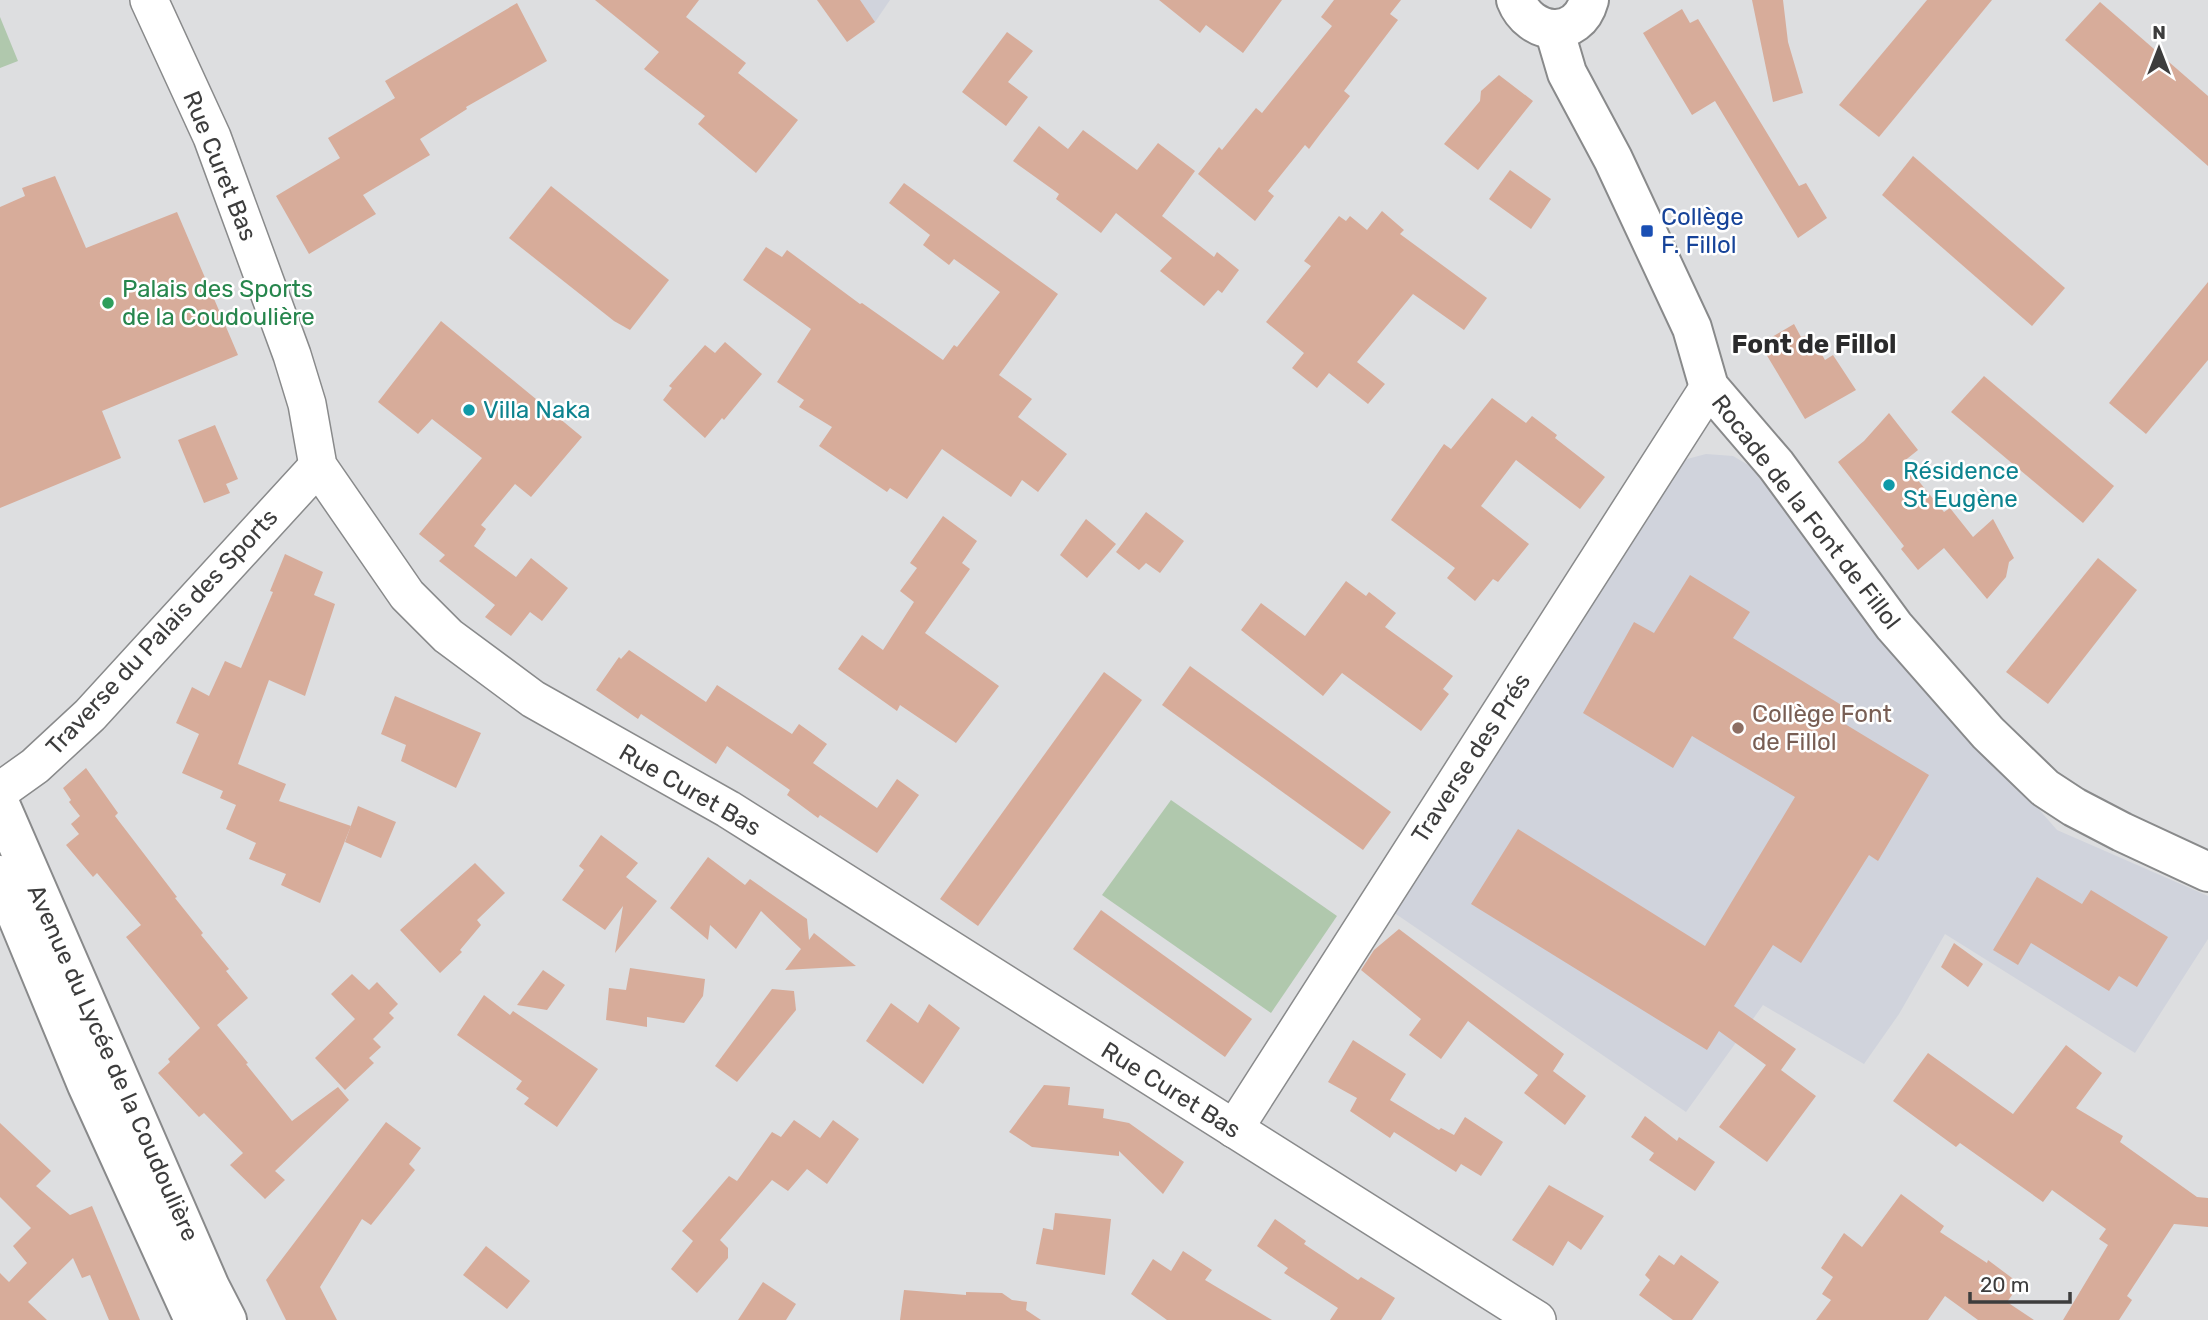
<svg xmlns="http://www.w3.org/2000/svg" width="2208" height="1320" viewBox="0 0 2208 1320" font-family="Rubik,sans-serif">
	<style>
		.built { fill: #d0d3dc }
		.green { fill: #b0c8ad }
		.building { fill: #d7ac9a }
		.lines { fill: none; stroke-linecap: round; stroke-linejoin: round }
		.minor-casing { stroke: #898a8b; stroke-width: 40 }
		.tertiary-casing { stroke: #898a8b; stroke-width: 42 }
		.minor { stroke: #fff; stroke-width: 37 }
		.tertiary { stroke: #fff; stroke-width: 38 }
		.transit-dot { fill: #1a4fb4; stroke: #fff; stroke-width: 2.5 }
		.leisure-dot { fill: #2e9e5b; stroke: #fff; stroke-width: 2.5 }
		.culture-dot { fill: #0f9aa8; stroke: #fff; stroke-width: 2.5 }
		.education-dot { fill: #8d6e63; stroke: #fff; stroke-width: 2.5 }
		.labels { text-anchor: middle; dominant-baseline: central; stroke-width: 5; stroke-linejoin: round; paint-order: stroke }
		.street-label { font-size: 24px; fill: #3d3d3d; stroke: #fff }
		.transit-label { font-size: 24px; fill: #164399; stroke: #fff; text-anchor: start }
		.leisure-label { font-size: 24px; fill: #27864d; stroke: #fff; text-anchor: start }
		.culture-label { font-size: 24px; fill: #0d838f; stroke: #fff; text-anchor: start }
		.education-label { font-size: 24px; fill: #785e54; stroke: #fff; text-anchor: start }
		.neighbourhood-label { font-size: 26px; font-weight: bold; fill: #2b2b2c; stroke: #fff }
	</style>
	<rect width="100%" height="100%" fill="#dddee0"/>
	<g class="built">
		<path d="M859 0H890L875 22Z"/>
		<path d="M1706 454 1733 456 1755 469 1902 654 2057 830 2208 896V939L2135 1053 1945 934 1899 1014 1864 1064 1763 1005 1686 1112 1390 910 1654 499 1687 459Z"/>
	</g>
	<g class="green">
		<path d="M0 17 18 61 0 68Z"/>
		<path d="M1171 800 1337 916 1271 1013 1102 895Z"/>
	</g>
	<g class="building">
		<path d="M595 0H699L686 17 746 63 738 73 798 120 756 173 698 124 705 116 644 69 659 52Z"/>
		<path d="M817 0H860L875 22 847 42Z"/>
		<path d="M1159 0H1282L1243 53 1206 25 1200 33Z"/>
		<path d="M1334 0H1401L1390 14 1398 20 1344 91 1350 96 1321 133 1309 149 1305 145 1268 191 1274 196 1255 221 1198 174 1219 147 1222 150 1256 108 1262 113 1332 26 1321 17Z"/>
		<path d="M1752 0H1783L1788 42 1803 93 1773 102Z"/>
		<path d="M1927 0H1992L1879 137 1839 105Z"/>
		<path d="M2100 2 2208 96V166L2065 40Z"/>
		<path d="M517 3 547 61 466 107 467 109 420 139 430 155 363 195 376 214 309 254 276 196 340 158 328 138 395 98 385 81Z"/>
		<path d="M1682 9 1690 23 1698 19 1799 186 1806 183 1827 218 1798 238 1715 101 1692 115 1643 33Z"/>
		<path d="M1007 32 1033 51 1008 82 1028 97 1006 126 962 92Z"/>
		<path d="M1499 75 1533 101 1478 170 1444 144 1480 101 1481 91Z"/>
		<path d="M1039 126 1068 149 1083 130 1137 170 1158 143 1195 171 1162 216 1214 257 1217 252 1239 270 1222 293 1218 290 1204 306 1160 271 1172 258 1116 213 1101 233 1056 199 1059 194 1013 161Z"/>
		<path d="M1913 156 2065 288 2032 326 1882 195Z"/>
		<path d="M1510 170 1551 199 1531 229 1489 199Z"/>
		<path d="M55 176 86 248 177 212 238 355 102 411 121 458 0 508V207L25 196 22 188Z"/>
		<path d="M904 183 1058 294 999 375 1032 399 1018 417 1067 454 1038 492 1022 480 1011 497 942 449 907 499 890 488 887 492 819 446 832 427 799 407 804 400 777 382 811 329 743 280 766 247 782 257 787 250 860 304 862 303 943 360 954 345 957 347 1000 292 954 259 949 265 923 245 930 235 889 203Z"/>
		<path d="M551 186 669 280 630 330 614 321 509 238Z"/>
		<path d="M1382 211 1404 230 1400 234 1487 298 1464 330 1413 294 1357 362 1385 384 1368 404 1329 373 1317 388 1292 368 1304 353 1266 322 1311 266 1304 261 1339 216 1346 221 1350 216 1367 230Z"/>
		<path d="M2208 282V360L2146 434 2109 403Z"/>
		<path d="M441 321 582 437 531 497 515 484 481 525 486 529 474 546 516 577 531 558 568 588 542 621 530 612 511 636 485 617 495 605 439 561 445 555 419 534 482 458 432 419 418 434 378 402Z"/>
		<path d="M1794 324 1801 337 1810 334 1825 360 1833 355 1856 390 1805 419 1760 344Z"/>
		<path d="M725 342 762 374 724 420 722 418 705 438 663 400 672 388 669 386 705 345 715 353Z"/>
		<path d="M1984 376 2114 486 2083 523 1951 412Z"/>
		<path d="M1492 398 1526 423 1532 416 1557 435 1555 438 1605 477 1580 509 1516 460 1481 506 1529 544 1498 582 1493 579 1475 601 1447 578 1455 568 1391 520 1444 444 1451 449Z"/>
		<path d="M1889 413 1918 450 1903 462 1944 512 1950 508 1973 537 1993 519 2014 558 2009 562 2006 577 1987 599 1944 548 1918 570 1901 549 1904 546 1838 462 1864 441Z"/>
		<path d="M215 425 238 479 226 484 230 493 204 503 178 440Z"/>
		<path d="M1146 512 1184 541 1160 573 1146 563 1139 570 1116 552Z"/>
		<path d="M943 516 977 541 962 563 970 569 925 633 999 686 956 743 900 705 897 711 838 669 862 635 883 650 914 602 900 591 917 568 910 563Z"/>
		<path d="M1086 519 1116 544 1087 578 1060 555Z"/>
		<path d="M285 554 323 572 314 595 335 604 305 696 269 680 238 764 286 784 279 801 351 826 320 903 281 885 286 874 249 859 256 843 226 829 236 805 220 798 223 791 182 773 199 734 176 723 192 687 209 696 225 661 241 668 273 592 270 591Z"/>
		<path d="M2098 558 2137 590 2048 704 2006 672Z"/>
		<path d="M1690 575 1750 612 1733 638 1851 711 1845 724 1929 775 1878 861 1869 855 1801 963 1773 945 1734 1006 1796 1049 1781 1070 1816 1096 1767 1162 1719 1127 1766 1065 1719 1031 1707 1050 1471 904 1518 829 1705 946 1795 797 1692 736 1673 768 1583 713 1634 622 1654 633Z"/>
		<path d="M1346 581 1366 596 1369 592 1396 613 1385 627 1453 676 1443 689 1449 694 1421 731 1342 673 1323 696 1241 630 1261 603 1305 636Z"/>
		<path d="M629 650 706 702 717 685 792 734 799 724 827 744 813 763 877 808 897 779 919 795 877 853 820 815 818 818 787 795 790 790 727 746 716 764 641 714 638 719 596 690 619 657 621 659Z"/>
		<path d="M1190 666 1391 812 1363 850 1162 705Z"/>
		<path d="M1104 672 1142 700 978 926 940 899Z"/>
		<path d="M395 696 481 733 456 788 401 761 406 745 381 734Z"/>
		<path d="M86 768 118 813 115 816 177 897 175 898 203 933 201 935 229 969 226 971 248 998 217 1025 248 1063 246 1064 292 1121 338 1087 349 1100 275 1171 285 1180 265 1199 230 1165 243 1153 204 1113 199 1117 158 1073 170 1062 168 1059 200 1028 126 937 141 925 97 873 93 877 66 845 79 834 71 824 80 816 69 802 71 800 63 788Z"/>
		<path d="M358 806 396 822 381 858 345 842Z"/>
		<path d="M601 835 638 863 626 877 657 901 615 953 623 906 605 930 562 900 584 870 579 866Z"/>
		<path d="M708 857 745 885 750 879 807 919 809 940 814 933 856 966 785 970 801 949 761 911 736 949 710 925 708 940 670 908Z"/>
		<path d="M475 863 505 893 477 920 481 925 460 950 462 952 440 973 400 930Z"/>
		<path d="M2037 877 2082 904 2091 890 2168 937 2137 987 2119 976 2109 991 2031 943 2018 965 1993 950Z"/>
		<path d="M1101 910 1252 1019 1225 1057 1073 949Z"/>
		<path d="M1399 929 1564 1054 1553 1071 1586 1096 1565 1125 1524 1093 1538 1075 1468 1021 1441 1059 1409 1035 1421 1019 1361 970 1374 950Z"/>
		<path d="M1954 943 1983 964 1968 987 1941 967Z"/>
		<path d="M630 968 705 979 703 996 684 1023 647 1017V1027L606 1020 609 988 626 990Z"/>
		<path d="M543 970 565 985 547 1010 517 1005Z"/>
		<path d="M352 974 369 990 377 982 398 1004 389 1013 394 1018 373 1039 381 1047 369 1058 374 1063 345 1090 315 1058 355 1019 331 994Z"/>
		<path d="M772 989 794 991 796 1010 737 1082 715 1066Z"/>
		<path d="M484 995 510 1015 513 1011 598 1069 557 1127 524 1104 529 1098 516 1089 522 1081 457 1035Z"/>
		<path d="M891 1003 918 1023 929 1004 960 1028 923 1084 866 1041Z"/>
		<path d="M1353 1040 1406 1074 1390 1100 1439 1130 1441 1128 1454 1135 1465 1117 1503 1142 1481 1176 1461 1164 1456 1172 1394 1132 1390 1138 1350 1111 1357 1098 1328 1082Z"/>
		<path d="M2066 1045 2102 1073 2076 1108 2123 1136 2120 1142 2197 1197 2208 1198V1227L2174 1224 2127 1296 2132 1300 2119 1320H2063L2108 1245 2099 1239 2106 1229 2052 1190 2043 1202 1960 1143 1956 1147 1893 1101 1928 1053 2013 1114Z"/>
		<path d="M1044 1085 1070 1087 1068 1105 1104 1109 1103 1118 1129 1123 1184 1162 1163 1194 1119 1151V1156L1032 1147 1009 1132Z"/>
		<path d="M1645 1116 1677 1141 1679 1137 1715 1162 1695 1191 1649 1160 1654 1153 1631 1137Z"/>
		<path d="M794 1120 820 1138 833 1120 859 1139 827 1184 807 1169 788 1191 772 1180 720 1240 728 1248V1258L697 1293 671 1269 693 1241 682 1231 729 1176 737 1181 772 1132 781 1137Z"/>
		<path d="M386 1122 421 1148 409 1164 415 1170 371 1225 362 1219 320 1287 337 1320H286L266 1280Z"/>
		<path d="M0 1123 51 1171 36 1186 70 1215 92 1206 140 1320H109L90 1275 82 1278 73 1258 28 1302 47 1320H0V1273L9 1282 27 1263 13 1246 31 1228 0 1197Z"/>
		<path d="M1549 1185 1604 1216 1581 1250 1568 1241 1553 1266 1512 1240Z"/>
		<path d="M1901 1194 1944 1226 1940 1232 1987 1263 1988 1260 2020 1284 2007 1302 2034 1320H1978L1945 1296 1928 1320H1816L1831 1300 1822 1294 1833 1277 1821 1268 1844 1233 1862 1247Z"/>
		<path d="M1055 1213 1111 1219 1105 1275 1036 1264 1043 1228 1053 1230Z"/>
		<path d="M1275 1219 1306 1241 1304 1244 1358 1280 1361 1277 1395 1298 1381 1320H1330L1338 1308 1284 1273 1288 1268 1257 1246Z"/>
		<path d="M486 1246 530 1281 507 1309 463 1275Z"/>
		<path d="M1183 1251 1212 1270 1205 1280 1272 1320H1167L1131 1294 1153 1259 1171 1271Z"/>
		<path d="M1659 1255 1674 1265 1681 1255 1719 1282 1692 1320H1673L1639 1295 1650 1280 1645 1275Z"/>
		<path d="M763 1282 796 1304 786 1320H738Z"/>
		<path d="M904 1290 966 1295V1292L1002 1293 1012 1300 1027 1302 1026 1310 1041 1320H900Z"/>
	</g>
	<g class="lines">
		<defs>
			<g id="minor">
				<path d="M149 0 212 137 292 355 307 404 318 466 407 595 448 636 533 699 728 809 1537 1320"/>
				<path d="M0 791 35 766 90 715 318 466"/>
				<path d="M1234 1129 1709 387"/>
			</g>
			<g id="tertiary">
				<path d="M1516 0C1530 36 1578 41 1589 0"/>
				<path d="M1554 29 1567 73 1613 159 1692 328 1709 387 1776 465 1894 626 1988 733 2045 788 2074 807 2122 832 2208 872"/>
				<path d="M0 804 210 1287 227 1320"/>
				<path d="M0 875 87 1085 194 1320"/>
			</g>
		</defs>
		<use href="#minor" class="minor-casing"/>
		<use href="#tertiary" class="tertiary-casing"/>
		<use href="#minor" class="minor"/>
		<use href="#tertiary" class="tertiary"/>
	</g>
	<rect class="transit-dot" x="1640" y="224" width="14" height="14" rx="3.5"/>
	<circle class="leisure-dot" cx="108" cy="303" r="7"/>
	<g class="culture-dot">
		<circle cx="469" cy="410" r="7"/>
		<circle cx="1889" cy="485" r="7"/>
	</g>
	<circle class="education-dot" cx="1738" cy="728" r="7"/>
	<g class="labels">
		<g class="street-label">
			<text transform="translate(220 166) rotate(68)">Rue Curet Bas</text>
			<text transform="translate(1806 512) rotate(52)">Rocade de la Font de Fillol</text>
			<text transform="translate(162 632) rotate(-47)">Traverse du Palais des Sports</text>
			<text transform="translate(1471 758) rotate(-57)">Traverse des Prés</text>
			<text transform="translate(690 790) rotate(30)">Rue Curet Bas</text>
			<text transform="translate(113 1063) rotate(66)">Avenue du Lycée de la Coudoulière</text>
			<text transform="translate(1171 1090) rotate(32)">Rue Curet Bas</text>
		</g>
		<g class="transit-label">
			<text x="1661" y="217">Collège<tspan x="1661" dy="28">F. Fillol</tspan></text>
		</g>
		<g class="leisure-label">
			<text x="122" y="289">Palais des Sports<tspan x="122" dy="28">de la Coudoulière</tspan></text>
		</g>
		<g class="culture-label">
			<text x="483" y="410">Villa Naka</text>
			<text x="1903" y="471">Résidence<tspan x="1903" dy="28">St Eugène</tspan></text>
		</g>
		<g class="education-label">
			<text x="1752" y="714">Collège Font<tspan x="1752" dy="28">de Fillol</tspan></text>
		</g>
		<g class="neighbourhood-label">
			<text x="1814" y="344">Font de Fillol</text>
		</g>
	</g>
	<g transform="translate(2159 49)" stroke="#ffffff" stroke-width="5" paint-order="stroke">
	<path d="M0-5L12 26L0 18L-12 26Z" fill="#3d3d3d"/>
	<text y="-10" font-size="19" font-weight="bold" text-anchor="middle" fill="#3d3d3d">N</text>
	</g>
	<path d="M1970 1292v10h100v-10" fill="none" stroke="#3d3d3d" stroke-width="3.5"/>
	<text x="1980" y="1292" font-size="21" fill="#3d3d3d" stroke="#ffffff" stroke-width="5" paint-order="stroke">20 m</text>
</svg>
